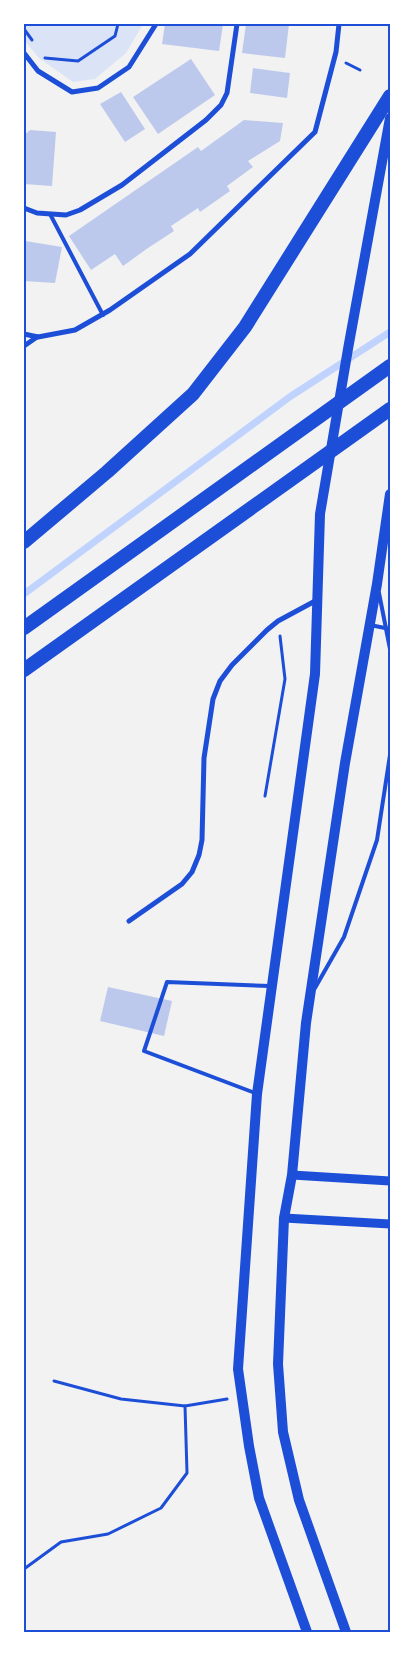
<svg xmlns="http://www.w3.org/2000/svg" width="414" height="1656" viewBox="0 0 414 1656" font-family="Jost,sans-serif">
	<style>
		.green { fill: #dbe4f7 }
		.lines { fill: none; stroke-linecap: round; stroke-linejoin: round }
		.stream { stroke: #bfd3fe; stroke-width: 7 }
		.building { fill: #bdc9ec }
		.path { stroke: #1d4ed8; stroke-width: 3 }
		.service { stroke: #1d4ed8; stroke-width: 4 }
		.minor { stroke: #1d4ed8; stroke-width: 5 }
		.tertiary { stroke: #1d4ed8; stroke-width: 9 }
		.secondary { stroke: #1d4ed8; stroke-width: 10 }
		.trunk { stroke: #1d4ed8; stroke-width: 14 }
		.neatline { fill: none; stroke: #1d4ed8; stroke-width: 2 }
	</style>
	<rect width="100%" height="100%" fill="#f2f2f2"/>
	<path class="green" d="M24 24H143L126 53 95 79 73 82 39 58 24 40Z"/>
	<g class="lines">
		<path class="stream" d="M24 594 291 396 390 332"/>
	</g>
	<g class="building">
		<path d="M165 24H223L219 51 162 44Z"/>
		<path d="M246 24H289L285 58 242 53Z"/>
		<path d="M191 59 215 95 158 134 133 97Z"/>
		<path d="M253 68 290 73 287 98 250 93Z"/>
		<path d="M121 92 145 129 125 142 100 104Z"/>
		<path d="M244 120 283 123 280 141 248 161 253 167 227 186 230 191 200 212 198 208 171 226 174 231 148 248 123 266 115 254 91 270 69 236 198 147 201 151Z"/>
		<path d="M30 130 56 132 52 186 24 184V135Z"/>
		<path d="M25 241 62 247 55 283 24 281Z"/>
		<path d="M108 987 172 1001 164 1036 100 1021Z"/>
	</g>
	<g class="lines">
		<g class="path">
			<path d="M24 29 32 40"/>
			<path d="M45 58 78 61 115 36 118 24"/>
			<path d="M346 63 360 70"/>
			<path d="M265 796 285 679 280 636"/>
			<path d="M54 1381 121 1399 185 1406"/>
			<path d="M24 1569 61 1542 108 1534 161 1508 187 1473 185 1406 227 1399"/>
		</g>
		<g class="service">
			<path d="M50 214 103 315"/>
			<path d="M379 593 390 649"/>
			<path d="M370 625 390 629"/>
			<path d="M315 988 344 937 377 840 390 755"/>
			<path d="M255 1093 144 1051 167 982 270 986"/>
		</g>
		<g class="minor">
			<path d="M24 53 38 71 72 92 98 88 129 67 156 24"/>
			<path d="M24 208 37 213 66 215 80 210 122 185 206 120 221 105 227 93 237 24"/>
			<path d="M24 334 38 337 75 330 110 310 190 254 315 132 336 52 339 24"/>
			<path d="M24 346 37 337"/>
			<path d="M129 921 182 884 192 872 199 855 202 840 204 758 213 699 220 681 232 665 267 630 278 621 317 600"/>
		</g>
		<g class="tertiary">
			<path d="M292 1175 390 1181"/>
			<path d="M284 1218 390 1224"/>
		</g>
		<g class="secondary">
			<path d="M307 1632 259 1498 249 1446 238 1369 257 1094 315 674 320 514 348 349 390 118"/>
			<path d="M346 1632 299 1500 283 1432 278 1364 284 1218 292 1175 306 1023 345 763 377 584 390 494"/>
		</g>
		<g class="trunk">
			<path d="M24 542 107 472 193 394 245 327 390 96"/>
			<path d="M24 628 390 366"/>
			<path d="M24 670 390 409"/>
		</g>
	</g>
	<rect width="414" height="1656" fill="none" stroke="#ffffff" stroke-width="50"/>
	<rect x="25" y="25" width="364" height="1606" class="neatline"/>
</svg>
